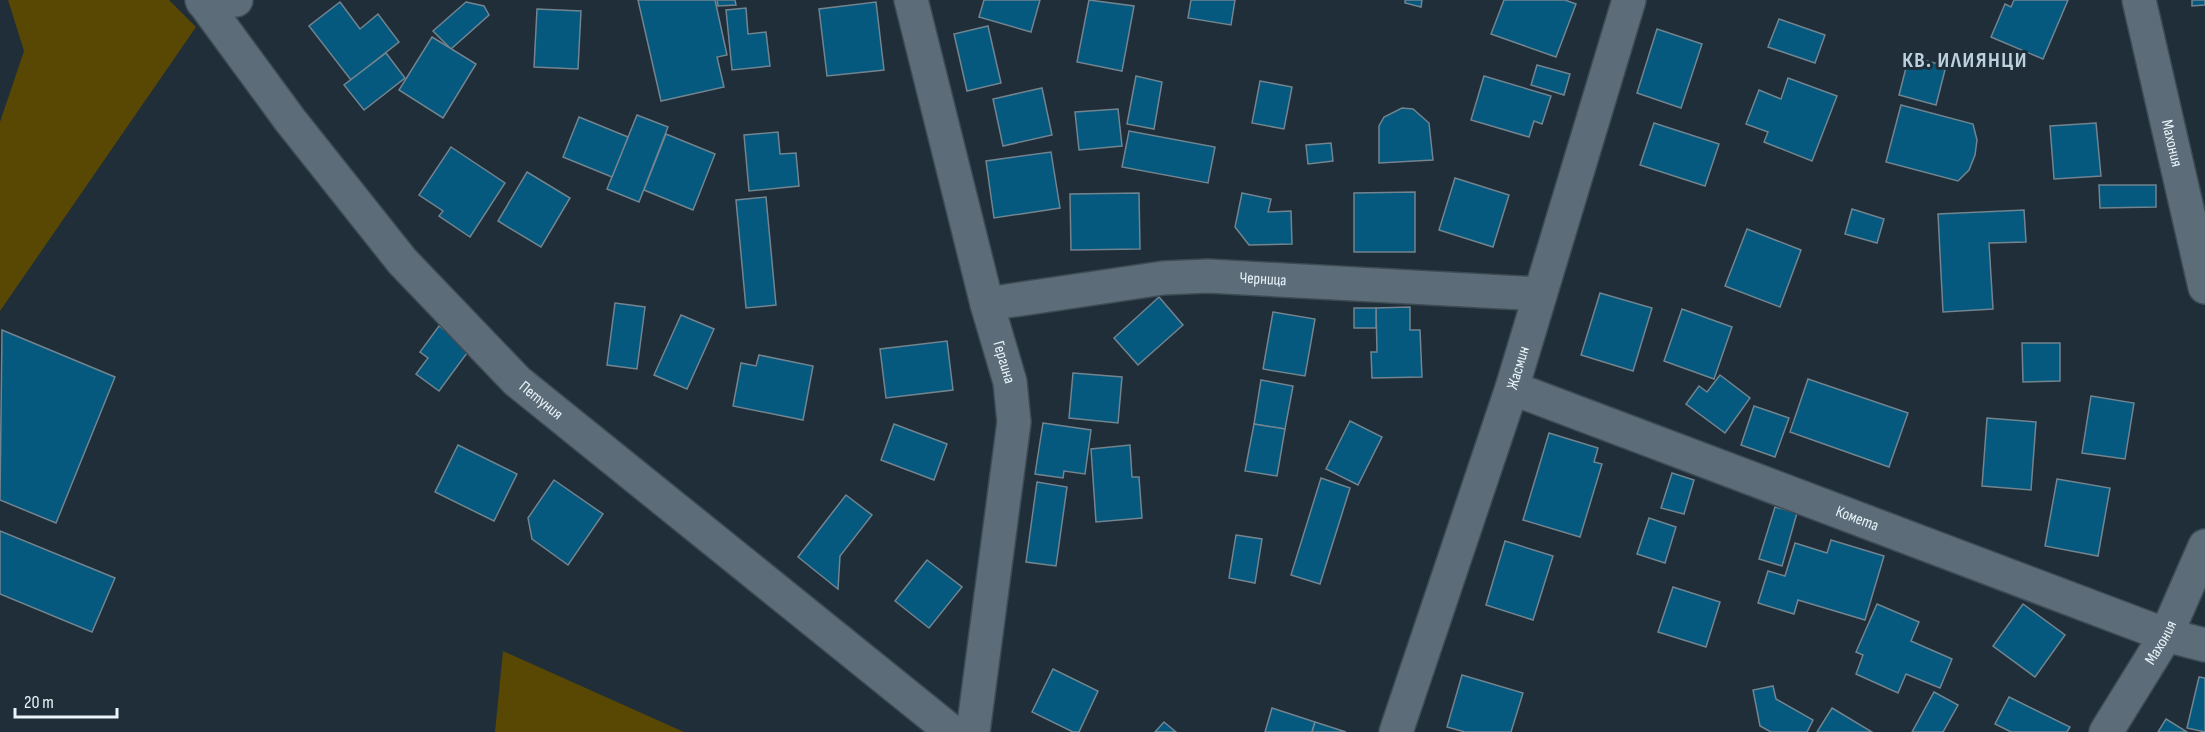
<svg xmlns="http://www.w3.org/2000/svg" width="2205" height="732" viewBox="0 0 2205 732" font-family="'Sofia Sans Condensed',sans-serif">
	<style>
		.green { fill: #594704 }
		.building { fill: #05587e; stroke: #72848f; stroke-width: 1.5 }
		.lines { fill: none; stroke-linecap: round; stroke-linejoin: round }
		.minor-casing { stroke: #3e4b54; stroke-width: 36 }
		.minor { stroke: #5c6d79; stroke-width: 33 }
		.labels { text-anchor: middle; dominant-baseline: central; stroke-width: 6; stroke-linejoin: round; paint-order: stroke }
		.street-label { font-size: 16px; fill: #eaf4fa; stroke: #1f2e38 }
		.district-label { font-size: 22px; font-weight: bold; letter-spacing: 1.5px; fill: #bdd0dd; stroke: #1f2e38 }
	</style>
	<rect width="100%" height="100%" fill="#1f2e38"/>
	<g class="green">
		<path d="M8 0H169L196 27 0 311V122L24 51Z"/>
		<path d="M503 651 684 732H495Z"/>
	</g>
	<g class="building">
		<path d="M638 0H715L727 55 717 57 724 87 661 101Z"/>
		<path d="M717 0H735L736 5 718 6Z"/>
		<path d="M984 0H1040L1031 32 979 17Z"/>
		<path d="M1089 0 1134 6 1122 71 1077 62Z"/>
		<path d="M1191 0H1235L1231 25 1188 18Z"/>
		<path d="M1405 0H1422L1421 7 1405 3Z"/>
		<path d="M1504 0H1565L1576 4 1556 57 1491 34Z"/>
		<path d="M2014 0H2068L2043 59 1991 37 2005 4 2011 7Z"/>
		<path d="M2192 0H2205V5L2192 6Z"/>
		<path d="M340 2 360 29 378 14 399 42 351 80 309 26Z"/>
		<path d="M466 2 484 6 489 15 451 49 433 31Z"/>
		<path d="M876 2 884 70 827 76 819 9Z"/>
		<path d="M746 8 748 34 766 32 770 66 732 70 726 10Z"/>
		<path d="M537 9 581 11 578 69 534 67Z"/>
		<path d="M1779 19 1825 35 1815 63 1768 47Z"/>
		<path d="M988 26 1001 83 967 91 954 34Z"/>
		<path d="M1657 29 1702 44 1681 108 1637 93Z"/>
		<path d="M432 37 476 64 443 118 399 90Z"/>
		<path d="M386 53 405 78 364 110 344 85Z"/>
		<path d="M1909 56 1946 66 1936 105 1899 95Z"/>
		<path d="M1537 65 1570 74 1564 95 1531 85Z"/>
		<path d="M1136 76 1162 82 1154 129 1127 124Z"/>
		<path d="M1484 76 1551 96 1542 124 1534 121 1529 137 1471 120Z"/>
		<path d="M1788 78 1837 96 1812 161 1764 142 1768 132 1746 124 1759 90 1781 99Z"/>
		<path d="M1260 81 1292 87 1284 129 1252 123Z"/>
		<path d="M1042 88 1052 135 1003 146 993 99Z"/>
		<path d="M1901 105 1973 124 1977 140 1975 155 1969 170 1958 181 1886 162Z"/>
		<path d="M1402 108 1413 109 1429 123 1433 160 1379 163V126L1384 117Z"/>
		<path d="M1118 109 1122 146 1079 150 1075 112Z"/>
		<path d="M637 115 668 127 639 202 607 189Z"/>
		<path d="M579 117 628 137 612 177 563 157Z"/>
		<path d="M1654 123 1719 144 1705 186 1640 165Z"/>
		<path d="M2096 123 2101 176 2054 179 2050 126Z"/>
		<path d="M1129 131 1215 147 1208 183 1122 167Z"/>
		<path d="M778 132 780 154 796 153 799 186 749 191 744 135Z"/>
		<path d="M666 134 715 154 693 210 644 190Z"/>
		<path d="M1331 143 1333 161 1308 164 1306 145Z"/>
		<path d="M451 147 505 183 470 237 439 216 443 211 419 195Z"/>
		<path d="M1051 152 1060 208 994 218 986 161Z"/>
		<path d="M527 172 570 198 541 247 498 221Z"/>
		<path d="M1455 178 1509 195 1493 247 1439 230Z"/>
		<path d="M2099 185H2156V207L2100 208Z"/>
		<path d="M1415 192V252H1354V193Z"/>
		<path d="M1139 193 1140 249 1071 250 1070 194Z"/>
		<path d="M1242 193 1271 199 1268 212 1291 211 1292 244 1249 245 1235 227Z"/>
		<path d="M766 197 776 305 746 308 736 200Z"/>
		<path d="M1852 209 1884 219 1877 243 1845 234Z"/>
		<path d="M2024 210 2026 242 1989 243 1993 309 1943 312 1938 214Z"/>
		<path d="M1747 229 1801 250 1780 307 1725 286Z"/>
		<path d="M1600 293 1652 308 1633 371 1581 355Z"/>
		<path d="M1159 297 1183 325 1138 365 1114 338Z"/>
		<path d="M615 303 645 307 637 369 607 365Z"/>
		<path d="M1410 307V330H1420L1422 377 1372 378 1371 352H1377L1376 308Z"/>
		<rect x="1354" y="308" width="22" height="20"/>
		<path d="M1682 309 1732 327 1714 379 1664 361Z"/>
		<path d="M1273 312 1315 319 1305 376 1263 369Z"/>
		<path d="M681 315 714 329 687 389 654 375Z"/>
		<path d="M439 326 470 349 439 391 416 374 428 358 420 352Z"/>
		<path d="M2 330 115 377 56 523 0 500Z"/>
		<path d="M947 341 953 390 886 398 880 349Z"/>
		<path d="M2022 343H2060V381L2023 382Z"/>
		<path d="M759 355 813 366 803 420 733 406 741 363 756 366Z"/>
		<path d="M1073 373 1122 377 1118 423 1069 418Z"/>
		<path d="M1720 375 1750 398 1725 433 1686 404 1699 386 1707 392Z"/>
		<path d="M1808 379 1908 413 1889 467 1790 432Z"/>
		<path d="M1261 380 1293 386 1285 429 1254 424Z"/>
		<path d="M2091 396 2134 403 2125 459 2082 453Z"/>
		<path d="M1754 406 1789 418 1775 457 1741 445Z"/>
		<path d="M1987 418 2036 422 2031 490 1982 486Z"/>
		<path d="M1350 421 1382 437 1358 485 1326 469Z"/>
		<path d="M1043 423 1091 430 1085 474 1064 471 1063 478 1035 474Z"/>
		<path d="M894 424 947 444 934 480 881 460Z"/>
		<path d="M1254 424 1285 429 1277 476 1245 471Z"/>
		<path d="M1549 433 1598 448 1594 462 1602 464 1580 537 1523 520Z"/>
		<path d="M458 445 517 474 494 521 435 492Z"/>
		<path d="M1130 445 1132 477H1139L1142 518 1096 522 1091 449Z"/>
		<path d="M1672 473 1694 480 1684 514 1661 508Z"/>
		<path d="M1321 478 1350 488 1320 584 1291 575Z"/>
		<path d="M2057 479 2110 488 2098 556 2045 546Z"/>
		<path d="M554 480 603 514 568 565 532 539 528 518Z"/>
		<path d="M1037 482 1067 487 1056 566 1026 562Z"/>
		<path d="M846 495 872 515 840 556 838 589 798 557Z"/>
		<path d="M1775 507 1797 513 1782 566 1759 559Z"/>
		<path d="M1649 518 1676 527 1665 563 1637 554Z"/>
		<path d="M0 531 115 578 92 632 0 594Z"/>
		<path d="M1236 535 1262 539 1255 583 1229 578Z"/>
		<path d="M1831 540 1884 556 1865 620 1798 600 1794 614 1758 603 1768 571 1785 576 1795 543 1827 553Z"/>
		<path d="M1505 541 1553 556 1533 620 1486 605Z"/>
		<path d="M927 560 962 587 929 628 895 601Z"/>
		<path d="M1673 587 1720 602 1706 647 1658 632Z"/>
		<path d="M1877 604 1919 622 1911 641 1952 659 1940 688 1906 674 1898 693 1856 674 1863 655 1856 652Z"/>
		<path d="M2023 604 2065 635 2035 677 1993 646Z"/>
		<path d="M1053 669 1098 691 1079 732H1073L1032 712Z"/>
		<path d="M1462 675 1523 693 1511 732H1465L1447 727Z"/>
		<path d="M2199 677 2205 678V732L2187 728Z"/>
		<path d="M1773 686 1776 699 1813 720 1807 732H1771L1760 726 1753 690Z"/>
		<path d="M1934 692 1958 705 1943 732H1912Z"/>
		<path d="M2009 697 2070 727 2067 732H2011L1995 724Z"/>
		<path d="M1272 708 1315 722 1312 732H1265Z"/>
		<path d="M1832 708 1872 732H1817Z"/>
		<path d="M2166 719 2187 732H2158Z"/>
		<path d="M1164 722 1176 732H1155Z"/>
		<path d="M1315 722 1346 732H1312Z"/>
	</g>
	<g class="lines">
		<defs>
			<g id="minor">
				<path id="s1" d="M202 0 290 120 402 261 517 381 952 732"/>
				<path id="s2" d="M911 0 987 304 1010 382 1014 422 973 732"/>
				<path id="s3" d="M2139 0 2205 287"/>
				<path d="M203 2 236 0"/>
				<path id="s4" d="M987 304 1163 278 1208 276 1540 294"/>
				<path id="s5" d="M1512 388 2166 635 2205 645"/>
				<path id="s6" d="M1396 732 1512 388 1629 0"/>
				<path id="s7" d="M2106 732 2166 635 2205 546"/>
			</g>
		</defs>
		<use href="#minor" class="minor-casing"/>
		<use href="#minor" class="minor"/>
	</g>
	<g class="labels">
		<g class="street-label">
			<text stroke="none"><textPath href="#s3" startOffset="147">Махония</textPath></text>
			<text stroke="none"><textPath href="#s4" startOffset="278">Черница</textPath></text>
			<text stroke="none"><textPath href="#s2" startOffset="374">Гергина</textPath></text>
			<text stroke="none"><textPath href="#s6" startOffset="384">Жасмин</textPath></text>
			<text stroke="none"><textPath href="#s1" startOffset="526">Петуния</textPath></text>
			<text stroke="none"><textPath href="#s5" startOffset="369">Комета</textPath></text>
			<text stroke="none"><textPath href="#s7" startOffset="105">Махония</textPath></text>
		</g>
		<g class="district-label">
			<text x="1965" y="60">КВ. ИЛИЯНЦИ</text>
		</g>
	</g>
	<path d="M15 708v9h102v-9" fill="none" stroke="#eaf4fa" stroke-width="3"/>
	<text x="24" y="708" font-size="18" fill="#eaf4fa" stroke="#1f2e38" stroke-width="4.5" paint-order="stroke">20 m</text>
</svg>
